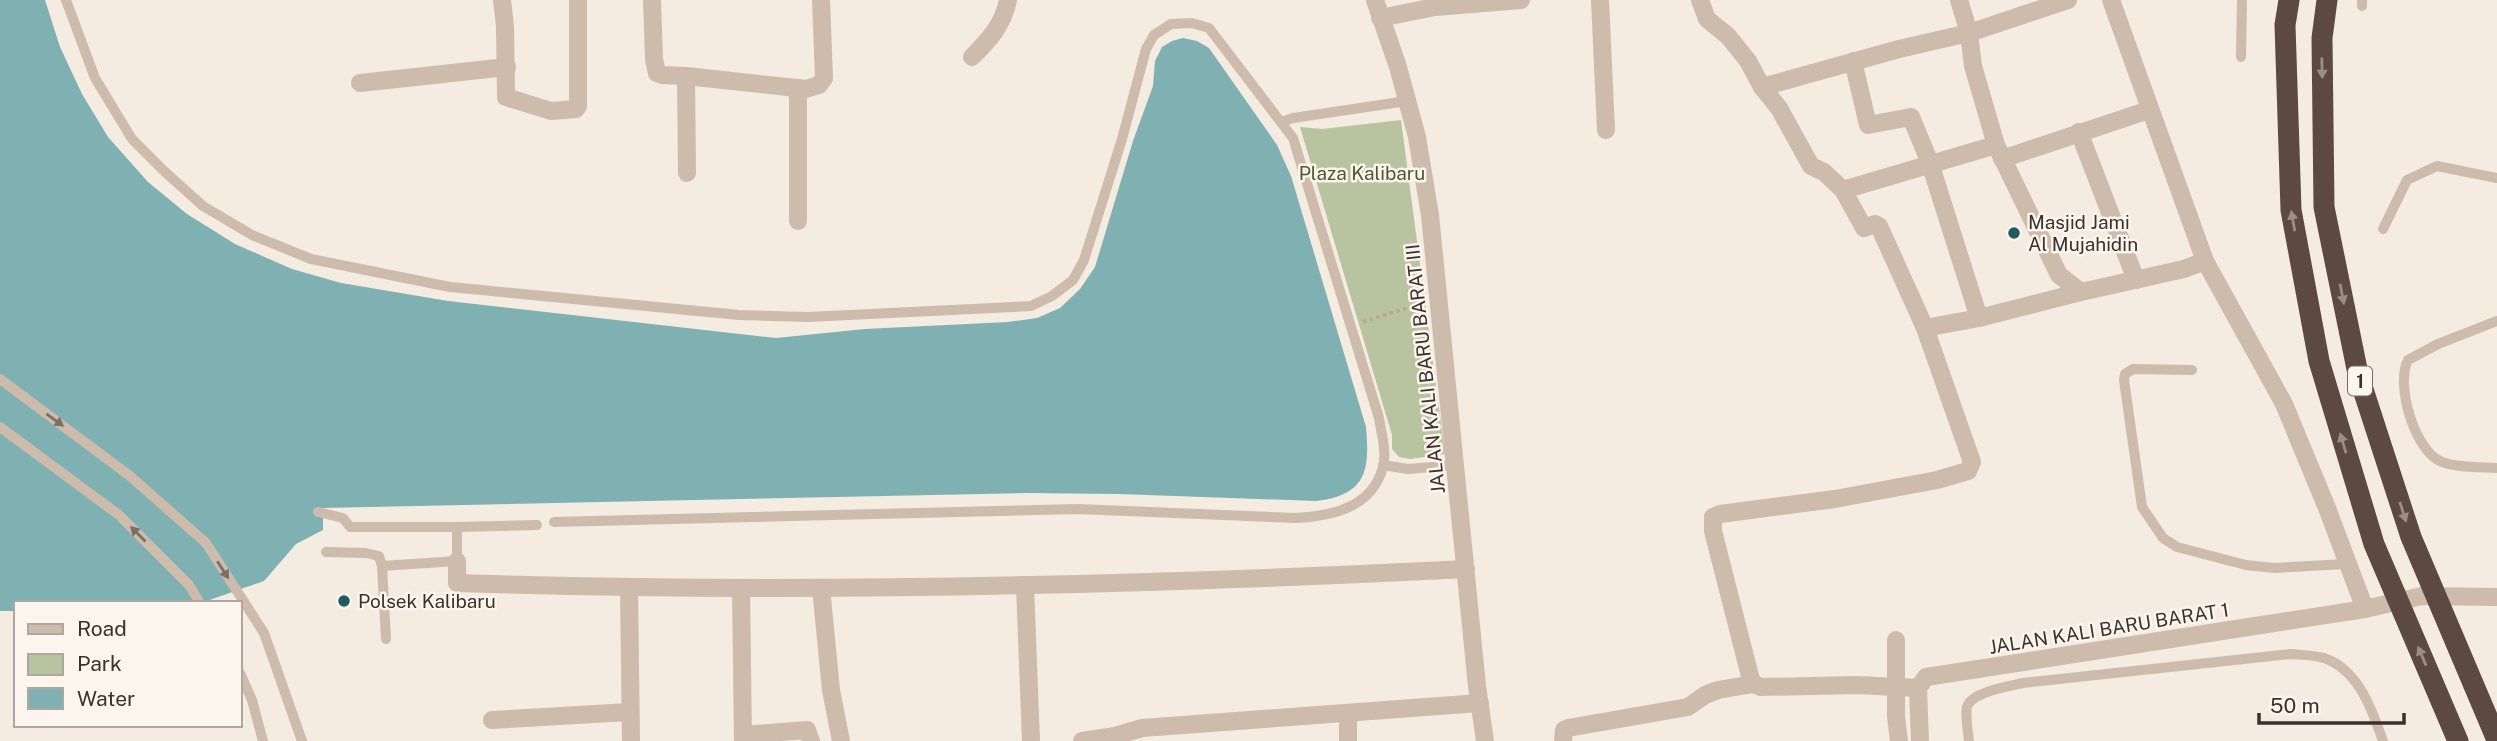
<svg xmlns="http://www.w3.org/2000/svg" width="2497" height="741" viewBox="0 0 2497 741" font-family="'Public Sans',sans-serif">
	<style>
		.green { fill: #b8c4a0 }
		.water { fill: #7fb0b2 }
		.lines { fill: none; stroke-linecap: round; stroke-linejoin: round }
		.path { stroke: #b9a596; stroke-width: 3.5; stroke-dasharray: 3.5 3.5; stroke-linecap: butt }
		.lane { stroke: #cdbbac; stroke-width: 10 }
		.street { stroke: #cdbbac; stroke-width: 18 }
		.highway-bridge { stroke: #5c4a42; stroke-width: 21 }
		.oneway { fill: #9c8e87 }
		.oneway2 { fill: #7d6f65 }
		.poi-dot { fill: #1f5a5e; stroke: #fbf5ee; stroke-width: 2.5 }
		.labels { text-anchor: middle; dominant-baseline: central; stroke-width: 5; stroke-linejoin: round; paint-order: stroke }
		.shield { fill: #fbf5ee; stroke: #756b66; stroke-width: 2 }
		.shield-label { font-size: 18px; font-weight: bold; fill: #3b302b }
		.park-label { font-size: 19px; fill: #4a5a2e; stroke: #fbf5ee }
		.poi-label { font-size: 19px; fill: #3b302b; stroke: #fbf5ee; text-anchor: start }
		.street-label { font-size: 19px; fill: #3b302b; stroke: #fbf5ee }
	</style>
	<rect width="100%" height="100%" fill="#f4ebe1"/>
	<path class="green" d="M1401 120 1445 454 1410 459 1399 457 1392 449V435L1300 127 1322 129Z"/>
	<path class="water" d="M0 0H45L60 47 82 94 108 137 148 182 187 214 235 244 292 269 341 283 448 301 776 338 865 329 1008 322 1037 318 1060 308 1080 289 1095 267 1133 141 1153 86 1155 61 1162 47 1172 41 1183 38 1197 41 1209 48 1277 145 1291 176 1366 427C1370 471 1366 495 1316 501L1119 494 1025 493 323 508V530L296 544 264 581 201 603H16V611H0Z"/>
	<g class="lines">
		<path class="path" d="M1363 322 1422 303"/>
		<g class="lane">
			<path d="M66 0 95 78 132 139 164 171 203 206 252 235 311 259 450 287 739 315 808 317 1031 306 1052 296 1073 280 1084 260 1122 139 1146 49 1154 35 1171 24 1192 23 1209 28 1293 138 1379 418C1381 432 1387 452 1383 467 1372 508 1332 516 1295 518L1078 509 554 522"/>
			<path d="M2362 6V0"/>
			<path d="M2241 57 2242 0"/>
			<path d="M1281 122 1293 118 1407 101"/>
			<path d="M2383 229 2407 180 2437 166 2497 178"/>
			<path d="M2497 321 2438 344 2408 360C2395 385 2415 452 2442 462 2458 468 2480 467 2497 468"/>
			<path d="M2192 370 2133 369 2125 374 2124 380 2142 507 2163 538 2177 547 2246 565 2274 568 2346 564"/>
			<path d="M0 379 130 476 206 543 264 633 302 741"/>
			<path d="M0 427 119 515 189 585 200 603"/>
			<path d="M1383 465 1408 469 1455 465"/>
			<path d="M318 512 343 518 350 527H457V561L382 566"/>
			<path d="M457 527 537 525"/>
			<path d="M326 552 366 553 379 556 382 566 386 639"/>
			<path d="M240 673 252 700 263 741"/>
			<path d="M1969 741C1968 731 1965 717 1967 707 1971 692 2009 686 2023 683L2291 654C2302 655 2314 655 2324 658 2359 670 2372 710 2383 741"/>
		</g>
		<g class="street">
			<path d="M502 0 505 26 506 97 551 111 576 109 578 106V0"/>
			<path d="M652 0 654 59 657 73 662 75 686 76 806 89 819 85 824 78 821 0"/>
			<path d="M1375 0 1398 67 1417 137 1430 215 1477 686 1485 741"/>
			<path d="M1600 0 1606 130"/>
			<path d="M1700 0 1707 19 1728 36 1748 61 1762 87 1779 108 1811 166 1824 172 1843 190 1864 228 1875 224 1879 226 1925 328 1972 462 1968 471 1937 480 1835 499 1720 514 1713 517V531L1750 676 1753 684 1761 687 1857 685 1918 688"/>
			<path d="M1959 0 1969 33 1973 66 1996 145 2059 275 2081 292 2184 269 2205 261 2284 404 2327 508 2365 609"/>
			<path d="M2111 0 2205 261"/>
			<path d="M1380 18 1435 7 1521 0"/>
			<path d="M972 57C989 40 1003 25 1008 0"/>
			<path d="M1853 61 1868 125 1911 117 1930 163 1979 318"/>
			<path d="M686 76 687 173"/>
			<path d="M360 83 507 67"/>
			<path d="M1762 87 1899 49 1969 33 2068 0"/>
			<path d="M798 88V221"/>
			<path d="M2079 132 2136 280"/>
			<path d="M2002 159 2149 110"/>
			<path d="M1843 190 1996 145"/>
			<path d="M1925 328 1979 318 2081 292"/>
			<path d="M457 561V583C793 594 1130 586 1466 569"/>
			<path d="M1025 586 1031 741"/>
			<path d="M741 588 743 741"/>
			<path d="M821 588 831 690 841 741"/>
			<path d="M629 589 631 741"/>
			<path d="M1896 640V717L1899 741"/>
			<path d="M1348 714V741"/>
			<path d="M492 720 629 712"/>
			<path d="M743 735 807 730 811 741"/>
			<path d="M1082 741 1115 736 1142 728 1480 703"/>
			<path d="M1563 741 1564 730 1568 728 1688 707 1705 695 1718 690 1753 684"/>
			<path d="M1920 741 1918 688 1926 677 2365 609 2422 596 2497 597"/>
		</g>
		<g class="highway-bridge">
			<path d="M2289 0 2285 25 2291 210 2319 361 2374 544 2458 741"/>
			<path d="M2327 0 2322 38 2324 207 2358 374 2411 537 2497 740"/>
		</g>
	</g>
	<defs><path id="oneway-solid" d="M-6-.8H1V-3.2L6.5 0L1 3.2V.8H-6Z" transform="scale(1.75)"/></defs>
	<g class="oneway">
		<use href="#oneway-solid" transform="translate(2322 68) rotate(89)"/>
		<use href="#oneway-solid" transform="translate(2293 221) rotate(-100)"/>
		<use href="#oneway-solid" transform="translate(2342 294) rotate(79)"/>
		<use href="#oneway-solid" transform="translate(2343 443) rotate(-107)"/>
		<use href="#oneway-solid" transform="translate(2403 512) rotate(72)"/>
		<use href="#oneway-solid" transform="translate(2422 656) rotate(-113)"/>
	</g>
	<g class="oneway2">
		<use href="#oneway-solid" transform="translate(55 420) rotate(36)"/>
		<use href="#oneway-solid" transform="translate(138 534) rotate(-135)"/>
		<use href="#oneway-solid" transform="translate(223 570) rotate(57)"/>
	</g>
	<g class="poi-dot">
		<circle cx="2014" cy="233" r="7"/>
		<circle cx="344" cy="601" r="7"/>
	</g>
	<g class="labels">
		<rect class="shield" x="2348" y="366.5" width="24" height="29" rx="5"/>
		<g class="shield-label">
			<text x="2360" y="381">1</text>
		</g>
		<g class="park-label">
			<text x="1362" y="173">Plaza Kalibaru</text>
		</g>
		<g class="poi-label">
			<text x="2028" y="222">Masjid Jami<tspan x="2028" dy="22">Al Mujahidin</tspan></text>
			<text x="358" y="601">Polsek Kalibaru</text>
		</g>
		<g class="street-label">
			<text transform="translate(1425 369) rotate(-96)">JALAN KALI BARU BARAT III</text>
			<text transform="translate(2109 628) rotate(-9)">JALAN KALI BARU BARAT 1</text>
		</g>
	</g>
	<rect x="14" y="601" width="228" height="126" fill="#fbf5ee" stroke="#aea6a0" stroke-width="2"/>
	<rect x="28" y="624" width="35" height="10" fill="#cdbbac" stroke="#aea6a0" stroke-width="2"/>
	<text x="77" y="636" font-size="21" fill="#3b302b">Road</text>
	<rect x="28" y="654" width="35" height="21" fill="#b8c4a0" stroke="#aea6a0" stroke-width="2"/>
	<text x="77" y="671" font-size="21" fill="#3b302b">Park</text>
	<rect x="28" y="688" width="35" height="21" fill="#7fb0b2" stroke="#aea6a0" stroke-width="2"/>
	<text x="77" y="706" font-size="21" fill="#3b302b">Water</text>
	<path d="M2259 713v10h145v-10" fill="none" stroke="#3b302b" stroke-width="3.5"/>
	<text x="2270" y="713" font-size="21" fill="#3b302b" stroke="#fbf5ee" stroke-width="5" paint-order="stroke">50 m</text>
</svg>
